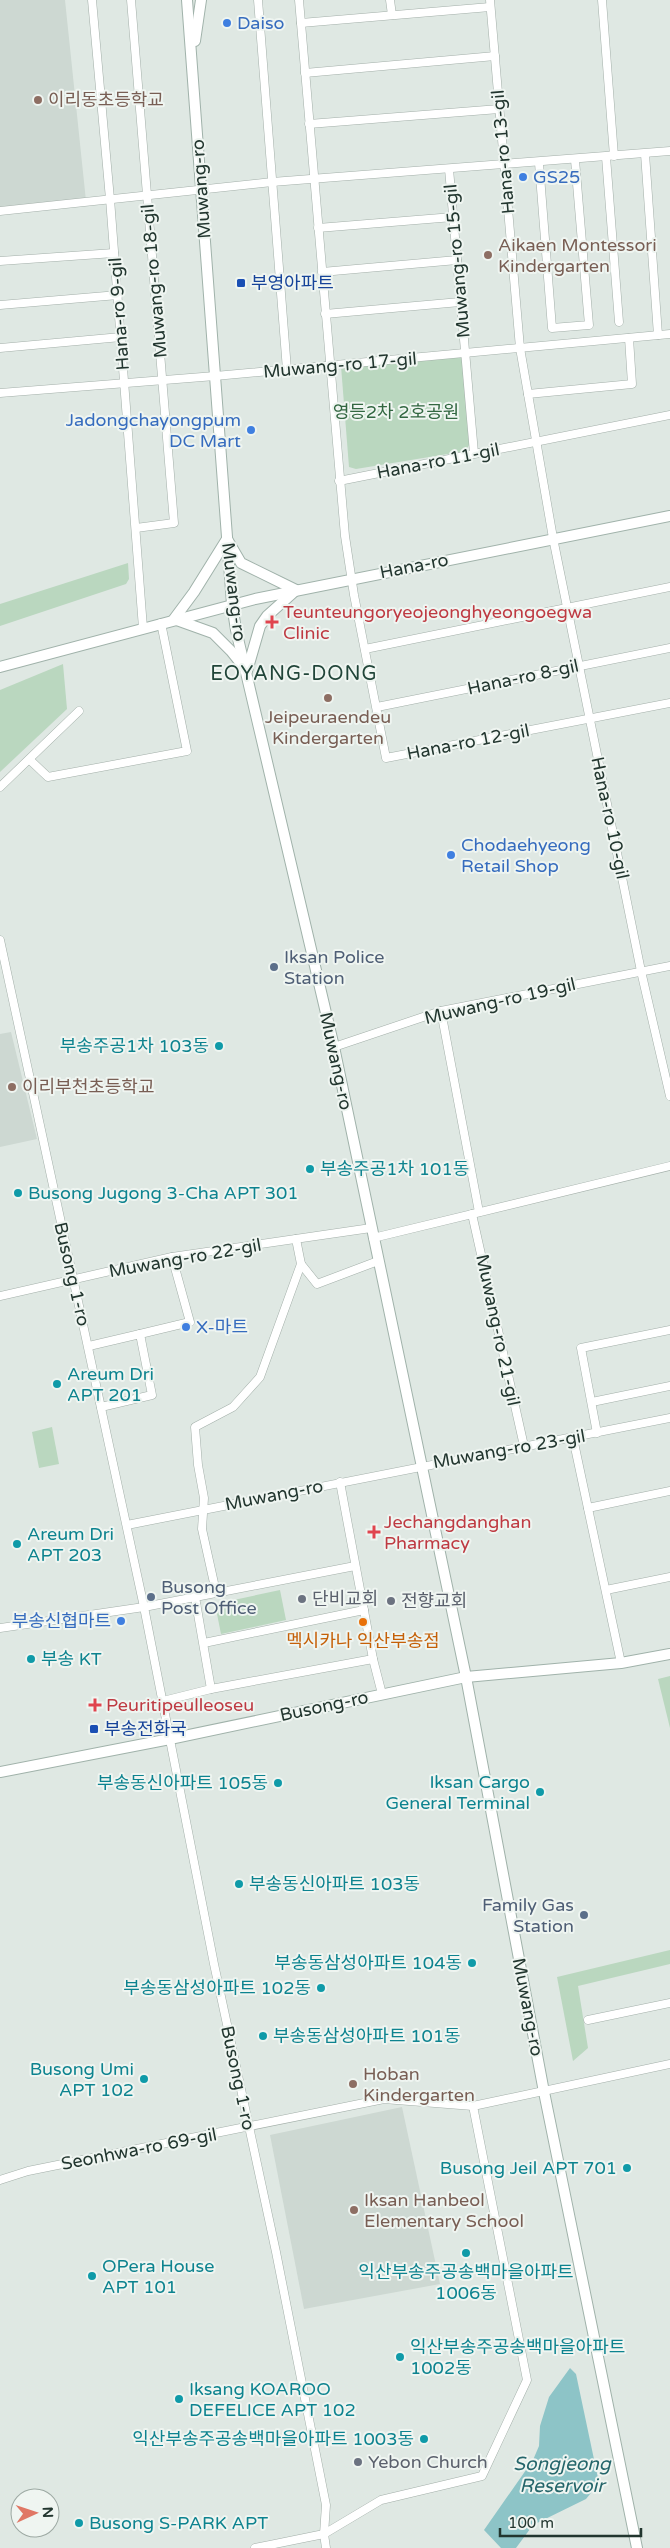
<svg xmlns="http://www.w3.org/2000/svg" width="670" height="2548" viewBox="0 0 670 2548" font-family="'Varela Round','Noto Sans KR',sans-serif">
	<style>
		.built { fill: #cdd8d2 }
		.green { fill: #bad7bf }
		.water { fill: #8dc4c7 }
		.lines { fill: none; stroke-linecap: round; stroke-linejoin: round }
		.street-casing { stroke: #a3afa9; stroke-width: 9 }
		.secondary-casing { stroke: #a0b2aa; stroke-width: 12 }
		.street { stroke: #fff; stroke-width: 8 }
		.secondary { stroke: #fff; stroke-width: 10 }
		.shop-dot { fill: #3f7fe0; stroke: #eff5f1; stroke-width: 2 }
		.education-dot { fill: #8d6e63; stroke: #eff5f1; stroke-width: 2 }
		.transit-dot { fill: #1a4fb4; stroke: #eff5f1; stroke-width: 2 }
		.health-dot { fill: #e0444e; stroke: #eff5f1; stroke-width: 2 }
		.service-dot { fill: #5c6f8a; stroke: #eff5f1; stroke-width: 2 }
		.culture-dot { fill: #0f9aa8; stroke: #eff5f1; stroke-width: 2 }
		.worship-dot { fill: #6b7280; stroke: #eff5f1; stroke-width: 2 }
		.food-dot { fill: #e8710a; stroke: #eff5f1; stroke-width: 2 }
		.labels { text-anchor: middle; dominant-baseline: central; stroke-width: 4; stroke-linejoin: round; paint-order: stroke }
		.shop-label { font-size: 18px; fill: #366cbe; stroke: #eff5f1; text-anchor: start }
		.education-label { font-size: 18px; fill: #785e54; stroke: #eff5f1; text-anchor: start }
		.street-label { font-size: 18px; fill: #22362f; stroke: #eff5f1 }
		.transit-label { font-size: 18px; fill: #164399; stroke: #eff5f1; text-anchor: start }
		.park-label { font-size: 18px; fill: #326741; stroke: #eff5f1 }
		.health-label { font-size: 18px; fill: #be3a42; stroke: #eff5f1; text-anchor: start }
		.service-label { font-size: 18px; fill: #4e5e75; stroke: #eff5f1; text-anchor: start }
		.culture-label { font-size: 18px; fill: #0d838f; stroke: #eff5f1; text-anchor: start }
		.worship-label { font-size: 18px; fill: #5b616d; stroke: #eff5f1; text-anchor: start }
		.food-label { font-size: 18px; fill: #c56008; stroke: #eff5f1 }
		.water-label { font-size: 19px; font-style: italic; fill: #24656a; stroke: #eff5f1 }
		.quarter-label { font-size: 20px; letter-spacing: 1px; fill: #214539; stroke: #eff5f1 }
	</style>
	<rect width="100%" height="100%" fill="#dfe8e3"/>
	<g class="built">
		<path d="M0 0H65L86 201 0 210Z"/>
		<path d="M11 1032 37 1139 0 1147V1034Z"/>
		<path d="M402 2107 440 2284 304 2309 270 2135Z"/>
	</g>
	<g class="green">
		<path d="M462 356 470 443 466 451 356 469 349 467 341 366Z"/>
		<path d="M128 563 129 579 126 584 0 626V604Z"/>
		<path d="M63 664 67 709 0 772V690Z"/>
		<path d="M52 1427 59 1464 39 1468 32 1432Z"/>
		<path d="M280 1590 286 1620 221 1634 215 1604Z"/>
		<path d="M670 1676V1728L658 1679Z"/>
		<path d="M670 1950V1964L578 1986 588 2048 573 2061 557 1977Z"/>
	</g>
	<path class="water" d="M570 2368 576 2374 599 2483 586 2499 533 2525 516 2548H501L484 2530 533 2460 539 2446 540 2426 549 2397Z"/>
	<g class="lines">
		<defs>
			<g id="street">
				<path d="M92 0 110 199 143 628"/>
				<path d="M131 0 174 523 136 528"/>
				<path d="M258 0 287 370"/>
				<path d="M299 0 345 536 354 595 386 758 670 703"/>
				<path d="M390 0 392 15"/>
				<path d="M490 0 520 348 553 538 641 971 670 1096"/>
				<path d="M602 0 614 156"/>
				<path d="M301 23 490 7"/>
				<path d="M305 73 495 56"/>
				<path d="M309 124 499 109"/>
				<path d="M645 154 658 335"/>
				<path d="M606 157 619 322"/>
				<path d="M539 163 552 328 589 325 575 160"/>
				<path d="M449 169 474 453"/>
				<path d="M0 211 272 182 670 151"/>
				<path d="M318 228 453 217"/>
				<path d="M0 261 114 253"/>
				<path d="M322 272 457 260"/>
				<path d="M0 305 118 295"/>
				<path d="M325 314 460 302"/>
				<path d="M0 348 121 337"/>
				<path d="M0 393 215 376 670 334"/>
				<path d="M528 394 632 384 629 338"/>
				<path d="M339 481 670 415"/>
				<path d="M365 649 670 587"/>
				<path d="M377 707 670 648"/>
				<path d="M30 760 48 777 187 751 161 623"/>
				<path d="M0 787 79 711"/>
				<path d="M0 940 144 1607 214 1964 276 2252 326 2505 324 2534 326 2548"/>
				<path d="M441 1011 479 1212"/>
				<path d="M334 1047 441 1011 670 966"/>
				<path d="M472 1214 524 1446"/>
				<path d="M373 1238 670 1166"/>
				<path d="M301 1264 317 1284 378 1261"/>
				<path d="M0 1296 172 1257 371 1228"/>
				<path d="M140 1334 190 1322 172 1257"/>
				<path d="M89 1346 140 1334 152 1395 101 1407"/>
				<path d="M592 1402 670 1386"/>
				<path d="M597 1433 581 1348 670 1330"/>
				<path d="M573 1438 621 1663"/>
				<path d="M340 1482 373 1659 382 1694"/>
				<path d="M588 1508 670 1491"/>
				<path d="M127 1525 670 1418"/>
				<path d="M606 1590 670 1577"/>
				<path d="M216 1592 202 1529 204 1498 198 1465 195 1427 233 1407 260 1377 301 1264 296 1239"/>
				<path d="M195 1597 211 1689"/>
				<path d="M0 1628 144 1607 355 1566"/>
				<path d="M204 1643 364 1610"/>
				<path d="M163 1701 211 1689 373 1659"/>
				<path d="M588 2020 670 2003"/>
				<path d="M0 2180 28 2171 384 2099 473 2106 670 2064"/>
				<path d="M255 2548 324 2534 381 2500 482 2476 527 2380 473 2106"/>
			</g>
			<g id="secondary">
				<path d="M187 0 232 604 236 630 334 1047 466 1677 544 2092 637 2548"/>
				<path d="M195 41 201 0"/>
				<path d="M227 539 241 563 296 590 267 616 260 626 247 671 231 651 213 633 174 619 194 592Z"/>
				<path d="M0 667 255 599 670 516"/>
				<path d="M0 1772 170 1739 466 1677 621 1663 670 1654"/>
			</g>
		</defs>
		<use href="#street" class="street-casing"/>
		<use href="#secondary" class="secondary-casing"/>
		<use href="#street" class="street"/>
		<use href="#secondary" class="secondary"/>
	</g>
	<g class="shop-dot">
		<circle cx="227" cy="23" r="5"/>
		<circle cx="523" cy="177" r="5"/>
		<circle cx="251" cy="430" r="5"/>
		<circle cx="451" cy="855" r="5"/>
		<circle cx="186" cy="1327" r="5"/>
		<circle cx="121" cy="1621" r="5"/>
	</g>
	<g class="education-dot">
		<circle cx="38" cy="100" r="5"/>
		<circle cx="488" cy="255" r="5"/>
		<circle cx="328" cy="698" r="5"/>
		<circle cx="12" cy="1087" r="5"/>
		<circle cx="353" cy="2084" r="5"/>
		<circle cx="354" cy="2210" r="5"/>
	</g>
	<g class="transit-dot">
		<rect x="236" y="278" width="10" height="10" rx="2.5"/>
		<rect x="89" y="1724" width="10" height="10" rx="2.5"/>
	</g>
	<g class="health-dot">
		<path d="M269.5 614.5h5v5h5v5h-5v5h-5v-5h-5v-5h5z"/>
		<path d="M371.5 1524.5h5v5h5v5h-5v5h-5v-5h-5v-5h5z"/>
		<path d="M92.5 1697.5h5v5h5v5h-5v5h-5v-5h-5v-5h5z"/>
	</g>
	<g class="service-dot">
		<circle cx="274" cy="967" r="5"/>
		<circle cx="151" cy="1597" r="5"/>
		<circle cx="584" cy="1915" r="5"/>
	</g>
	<g class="culture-dot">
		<circle cx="219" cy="1046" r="5"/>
		<circle cx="310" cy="1169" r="5"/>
		<circle cx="18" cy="1193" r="5"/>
		<circle cx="57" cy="1384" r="5"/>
		<circle cx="17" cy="1544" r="5"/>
		<circle cx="31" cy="1659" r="5"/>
		<circle cx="278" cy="1783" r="5"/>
		<circle cx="540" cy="1792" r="5"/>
		<circle cx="239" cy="1884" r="5"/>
		<circle cx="472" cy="1963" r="5"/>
		<circle cx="321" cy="1988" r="5"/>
		<circle cx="263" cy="2036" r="5"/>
		<circle cx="144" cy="2079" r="5"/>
		<circle cx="627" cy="2168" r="5"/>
		<circle cx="466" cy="2253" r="5"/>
		<circle cx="92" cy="2276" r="5"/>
		<circle cx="400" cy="2357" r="5"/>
		<circle cx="179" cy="2399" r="5"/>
		<circle cx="424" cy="2439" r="5"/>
		<circle cx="79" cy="2523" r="5"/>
	</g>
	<g class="worship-dot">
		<circle cx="302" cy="1599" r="5"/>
		<circle cx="391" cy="1601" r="5"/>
		<circle cx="358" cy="2462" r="5"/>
	</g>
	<circle class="food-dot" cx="363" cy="1622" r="5"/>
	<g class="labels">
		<g class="shop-label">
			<text x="237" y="23">Daiso</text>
			<text x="533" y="177">GS25</text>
			<text x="241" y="420" text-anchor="end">Jadongchayongpum<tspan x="241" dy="21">DC Mart</tspan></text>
			<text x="461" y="845">Chodaehyeong<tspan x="461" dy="21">Retail Shop</tspan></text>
			<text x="196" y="1327">X-마트</text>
			<text x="111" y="1621" text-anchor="end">부송신협마트</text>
		</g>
		<g class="education-label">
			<text x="48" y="100">이리동초등학교</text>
			<text x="498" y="245">Aikaen Montessori<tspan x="498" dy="21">Kindergarten</tspan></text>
			<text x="328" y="717" text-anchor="middle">Jeipeuraendeu<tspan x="328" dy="21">Kindergarten</tspan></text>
			<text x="22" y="1087">이리부천초등학교</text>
			<text x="363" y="2074">Hoban<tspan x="363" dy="21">Kindergarten</tspan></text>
			<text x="364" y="2200">Iksan Hanbeol<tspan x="364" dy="21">Elementary School</tspan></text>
		</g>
		<g class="street-label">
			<text transform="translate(503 152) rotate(-95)">Hana-ro 13-gil</text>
			<text transform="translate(201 189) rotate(-94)">Muwang-ro</text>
			<text transform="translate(457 261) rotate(-95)">Muwang-ro 15-gil</text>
			<text transform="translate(154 281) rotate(-95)">Muwang-ro 18-gil</text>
			<text transform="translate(119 314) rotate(-94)">Hana-ro 9-gil</text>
			<text transform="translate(340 365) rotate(-5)">Muwang-ro 17-gil</text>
			<text transform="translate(438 461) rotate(-11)">Hana-ro 11-gil</text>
			<text transform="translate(414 566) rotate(-11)">Hana-ro</text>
			<text transform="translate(234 592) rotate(83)">Muwang-ro</text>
			<text transform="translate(523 677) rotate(-12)">Hana-ro 8-gil</text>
			<text transform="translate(468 742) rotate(-11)">Hana-ro 12-gil</text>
			<text transform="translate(610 818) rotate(78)">Hana-ro 10-gil</text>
			<text transform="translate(500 1001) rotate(-13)">Muwang-ro 19-gil</text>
			<text transform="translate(336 1061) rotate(78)">Muwang-ro</text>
			<text transform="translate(185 1258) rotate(-10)">Muwang-ro 22-gil</text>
			<text transform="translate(72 1274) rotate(77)">Busong 1-ro</text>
			<text transform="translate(498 1330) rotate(78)">Muwang-ro 21-gil</text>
			<text transform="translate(509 1449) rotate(-10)">Muwang-ro 23-gil</text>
			<text transform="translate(274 1495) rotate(-11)">Muwang-ro</text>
			<text transform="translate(324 1706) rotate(-12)">Busong-ro</text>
			<text transform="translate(528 2007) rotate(79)">Muwang-ro</text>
			<text transform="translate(238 2078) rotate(78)">Busong 1-ro</text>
			<text transform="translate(139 2149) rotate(-11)">Seonhwa-ro 69-gil</text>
		</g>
		<g class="transit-label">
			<text x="251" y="283">부영아파트</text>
			<text x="104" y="1729">부송전화국</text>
		</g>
		<g class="park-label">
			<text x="396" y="412">영등2차 2호공원</text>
		</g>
		<g class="health-label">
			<text x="283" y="612">Teunteungoryeojeonghyeongoegwa<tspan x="283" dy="21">Clinic</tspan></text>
			<text x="384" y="1522">Jechangdanghan<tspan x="384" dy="21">Pharmacy</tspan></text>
			<text x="106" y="1705">Peuritipeulleoseu</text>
		</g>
		<g class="service-label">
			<text x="284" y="957">Iksan Police<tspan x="284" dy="21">Station</tspan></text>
			<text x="161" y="1587">Busong<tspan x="161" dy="21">Post Office</tspan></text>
			<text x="574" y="1905" text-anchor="end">Family Gas<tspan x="574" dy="21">Station</tspan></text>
		</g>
		<g class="culture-label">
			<text x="209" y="1046" text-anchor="end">부송주공1차 103동</text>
			<text x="320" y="1169">부송주공1차 101동</text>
			<text x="28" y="1193">Busong Jugong 3-Cha APT 301</text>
			<text x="67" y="1374">Areum Dri<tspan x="67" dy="21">APT 201</tspan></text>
			<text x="27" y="1534">Areum Dri<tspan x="27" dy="21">APT 203</tspan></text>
			<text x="41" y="1659">부송 KT</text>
			<text x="530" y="1782" text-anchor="end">Iksan Cargo<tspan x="530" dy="21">General Terminal</tspan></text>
			<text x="268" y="1783" text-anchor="end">부송동신아파트 105동</text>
			<text x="249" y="1884">부송동신아파트 103동</text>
			<text x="462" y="1963" text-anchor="end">부송동삼성아파트 104동</text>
			<text x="311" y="1988" text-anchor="end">부송동삼성아파트 102동</text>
			<text x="273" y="2036">부송동삼성아파트 101동</text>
			<text x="134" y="2069" text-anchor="end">Busong Umi<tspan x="134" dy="21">APT 102</tspan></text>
			<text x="617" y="2168" text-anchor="end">Busong Jeil APT 701</text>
			<text x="102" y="2266">OPera House<tspan x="102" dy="21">APT 101</tspan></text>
			<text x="466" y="2272" text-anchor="middle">익산부송주공송백마을아파트<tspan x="466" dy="21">1006동</tspan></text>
			<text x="410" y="2347">익산부송주공송백마을아파트<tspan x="410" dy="21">1002동</tspan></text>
			<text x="189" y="2389">Iksang KOAROO<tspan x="189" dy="21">DEFELICE APT 102</tspan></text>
			<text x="414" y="2439" text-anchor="end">익산부송주공송백마을아파트 1003동</text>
			<text x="89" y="2523">Busong S-PARK APT</text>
		</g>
		<g class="worship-label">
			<text x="312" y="1599">단비교회</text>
			<text x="401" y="1601">전향교회</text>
			<text x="368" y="2462">Yebon Church</text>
		</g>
		<g class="food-label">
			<text x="363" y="1641">멕시카나 익산부송점</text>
		</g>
		<g class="water-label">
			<text x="562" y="2464">Songjeong<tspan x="562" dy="22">Reservoir</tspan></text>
		</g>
		<g class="quarter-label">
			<text x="294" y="674">EOYANG-DONG</text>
		</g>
	</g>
	<g transform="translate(35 2513) rotate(87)"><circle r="24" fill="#eff5f1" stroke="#9da9a3"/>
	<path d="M0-4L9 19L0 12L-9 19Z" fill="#e07765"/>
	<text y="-8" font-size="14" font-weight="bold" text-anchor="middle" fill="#22362f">N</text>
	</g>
	<path d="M500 2528v8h141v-8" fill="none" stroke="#22362f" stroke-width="2.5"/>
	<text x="508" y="2528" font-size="15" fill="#22362f" stroke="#eff5f1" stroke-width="4" paint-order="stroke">100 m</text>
</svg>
